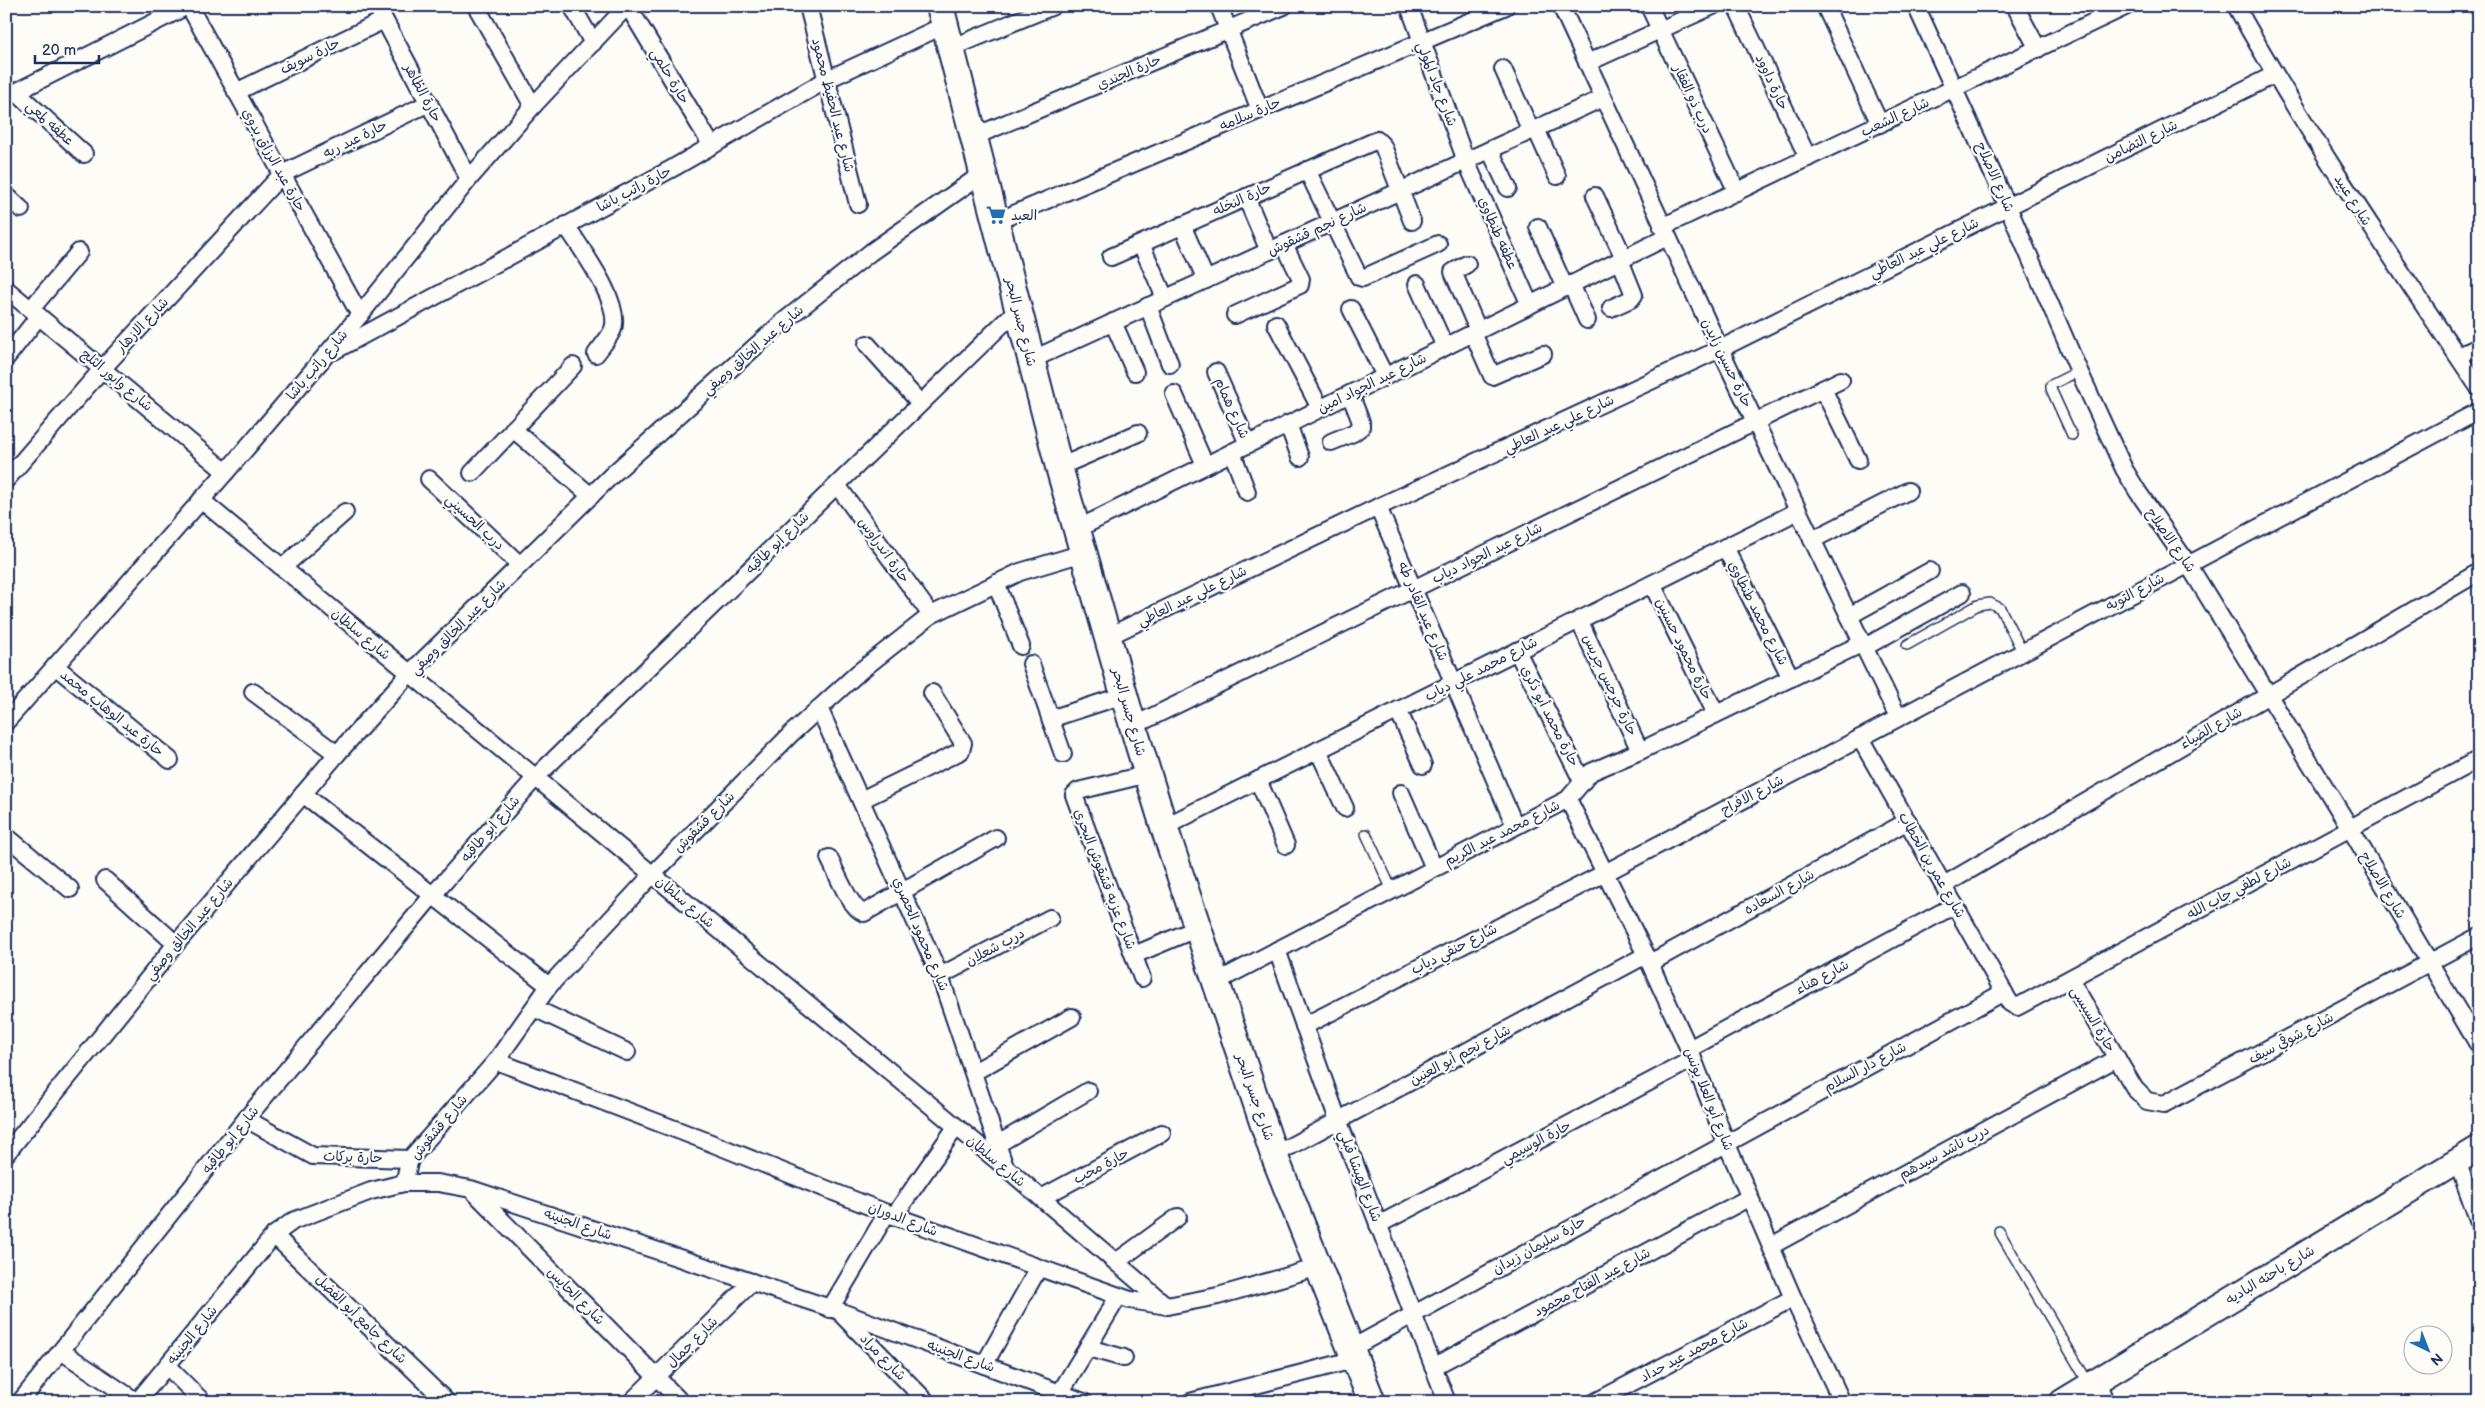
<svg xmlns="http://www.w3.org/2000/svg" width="2485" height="1408" viewBox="0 0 2485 1408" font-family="'Balsamiq Sans','Playpen Sans Arabic',sans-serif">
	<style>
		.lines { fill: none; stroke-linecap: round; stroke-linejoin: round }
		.lane-casing { stroke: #1b2f5e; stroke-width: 12 }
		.street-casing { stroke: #1b2f5e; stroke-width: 20 }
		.secondary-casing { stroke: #1b2f5e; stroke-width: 28 }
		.primary-casing { stroke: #1b2f5e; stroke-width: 30 }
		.lane { stroke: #fdfcf7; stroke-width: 9 }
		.street { stroke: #fdfcf7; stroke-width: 16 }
		.secondary { stroke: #fdfcf7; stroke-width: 24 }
		.primary { stroke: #fdfcf7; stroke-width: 26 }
		.labels { text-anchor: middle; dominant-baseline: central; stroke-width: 4.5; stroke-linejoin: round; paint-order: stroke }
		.street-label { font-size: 14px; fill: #1b2f5e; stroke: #fdfcf7 }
		.poi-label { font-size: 14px; fill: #1b2f5e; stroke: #fdfcf7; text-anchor: start }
	</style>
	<rect width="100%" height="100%" fill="#fdfcf7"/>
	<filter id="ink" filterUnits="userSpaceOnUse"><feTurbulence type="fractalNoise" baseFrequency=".02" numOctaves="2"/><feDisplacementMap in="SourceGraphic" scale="10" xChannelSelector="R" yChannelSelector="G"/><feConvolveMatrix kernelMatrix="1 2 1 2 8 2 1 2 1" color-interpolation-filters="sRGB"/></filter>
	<g filter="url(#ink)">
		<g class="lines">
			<defs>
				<g id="lane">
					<path d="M2072 435 2051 389V385L2079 371"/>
					<path d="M1907 645 1978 605 1990 603 2000 608 2022 651"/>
					<path d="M1366 834 1392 890"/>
					<path d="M1999 1231 2089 1384"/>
				</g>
				<g id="street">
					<path d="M189 6 360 315"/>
					<path d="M377 6 469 179"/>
					<path d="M476 6 533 106"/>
					<path d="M572 6 593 43"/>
					<path d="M628 6 712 146"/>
					<path d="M808 6 858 204"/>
					<path d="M1219 6 1260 110"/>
					<path d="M1409 6 1466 161 1530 305"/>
					<path d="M1561 6 1720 349 1898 717"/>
					<path d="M1649 6 1737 192"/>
					<path d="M1736 6 1808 158"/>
					<path d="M1825 6 1880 124"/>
					<path d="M1916 6 2008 207 2079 371 2124 469 2138 492 2188 564 2350 828 2479 1046"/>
					<path d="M2015 6 2038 49"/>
					<path d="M2236 6C2309 138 2395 262 2479 388"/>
					<path d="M2478 6 2479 8"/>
					<path d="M951 48 1053 6"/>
					<path d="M1587 63 1713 6"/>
					<path d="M1503 69 1531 131"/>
					<path d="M16 92 84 154"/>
					<path d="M236 92 384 20"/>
					<path d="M6 97 187 6"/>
					<path d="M1536 129 1557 176"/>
					<path d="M973 137 1284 6"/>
					<path d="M1490 150 1508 188"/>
					<path d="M1307 170 1359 277 1363 278 1438 244"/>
					<path d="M6 195 21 209"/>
					<path d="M1595 196 1624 258"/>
					<path d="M1246 197 1269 251"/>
					<path d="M995 222 1506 6"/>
					<path d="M566 225C580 248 622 302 613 329 610 337 601 347 596 354"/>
					<path d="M1182 225 1206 280"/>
					<path d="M1538 227 1565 288"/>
					<path d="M1662 227 2127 6"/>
					<path d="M1141 244 1165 298"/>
					<path d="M1111 257 1377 140 1383 146 1412 221"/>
					<path d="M1467 264 1453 272 1478 330"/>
					<path d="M1417 284 1445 347"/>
					<path d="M1571 284 1587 320"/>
					<path d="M6 289 226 472"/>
					<path d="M1148 306 1170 364"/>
					<path d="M1611 308 1631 299 1634 295 1620 260"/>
					<path d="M31 309 79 252"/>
					<path d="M1351 309 1385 376"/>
					<path d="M1235 315 1300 285 1301 279 1284 244"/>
					<path d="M1113 322 1135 372"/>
					<path d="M1276 324 1320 408"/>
					<path d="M1473 333 1492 376 1543 354"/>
					<path d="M867 344 920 403"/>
					<path d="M334 351 673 168 828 79 945 25"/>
					<path d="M2458 356 2479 347"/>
					<path d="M6 358 39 316"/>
					<path d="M1031 360 1603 98"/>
					<path d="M1216 372 1248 444"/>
					<path d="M1823 389 1858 460"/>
					<path d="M1174 394 1205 465"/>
					<path d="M1288 424 1300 457"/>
					<path d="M513 429 591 496"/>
					<path d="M1331 442 1353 433 1361 427V422L1350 394"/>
					<path d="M1232 452 1247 492"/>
					<path d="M1059 467 1138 433"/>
					<path d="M472 473 573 366"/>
					<path d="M429 479 520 565"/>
					<path d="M6 480 103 368 282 174 429 103"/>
					<path d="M837 485 931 615"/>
					<path d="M201 500 1005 1167 1167 1306"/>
					<path d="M1378 507 1515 826"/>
					<path d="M1077 529 1667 237"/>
					<path d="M1812 540 1908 491"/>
					<path d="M1725 547 1791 678"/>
					<path d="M282 568 345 512"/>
					<path d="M996 583 1021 646"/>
					<path d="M1652 584 1716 714"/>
					<path d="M1849 616 1930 571"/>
					<path d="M1579 620 1640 751"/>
					<path d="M1107 637 1378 507 1720 349 2274 75"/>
					<path d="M1865 647 1962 593"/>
					<path d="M1517 651 1582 781"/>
					<path d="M1031 664 1063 754"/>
					<path d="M55 666 170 760"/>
					<path d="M253 692 337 754"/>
					<path d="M819 708 940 976 1005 1167"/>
					<path d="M1398 710 1423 765"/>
					<path d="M1050 719 1124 695"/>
					<path d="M6 722 226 472 360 315 469 179 533 106 627 6"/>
					<path d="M1133 726 1841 380"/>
					<path d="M1860 738 2010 1003 2017 1007 2479 759"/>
					<path d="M1318 750 1345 808"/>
					<path d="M1258 780 1286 845"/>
					<path d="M1401 793 1434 868"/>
					<path d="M303 794 549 986"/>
					<path d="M1568 799 1646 955 1689 1049 1726 1142 1793 1298 1842 1402"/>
					<path d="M861 800 961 751 963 743 932 693"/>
					<path d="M1164 827 1798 511"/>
					<path d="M6 836 70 889"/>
					<path d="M829 858C836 871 850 909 864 913L996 838"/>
					<path d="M105 880 176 944"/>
					<path d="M1944 885 2479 572"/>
					<path d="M1277 950 1338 1120 1447 1402"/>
					<path d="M1134 955 1198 928"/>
					<path d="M1650 963 1908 821"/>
					<path d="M940 976 1050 918"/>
					<path d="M1142 978 1074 795 1078 791 1148 774"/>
					<path d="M2070 979 2135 1089 2147 1101 2164 1104 2479 936"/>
					<path d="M1216 982 1568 799 1591 772 1640 751 1863 643"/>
					<path d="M534 1008 627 1052"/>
					<path d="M1304 1026 1605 873 2479 411"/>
					<path d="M1689 1049 1955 905"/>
					<path d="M496 1061 701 1139 894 1216 1130 1300 1167 1306 1218 1296 1319 1267"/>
					<path d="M974 1072 1072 1017"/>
					<path d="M246 1119 313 1156 410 1159"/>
					<path d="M998 1144 1088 1091"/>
					<path d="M6 1154 176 944 337 754 409 674 613 474 784 321 871 252 982 174"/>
					<path d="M1274 1155 1646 955"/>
					<path d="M2457 1161 2479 1222"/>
					<path d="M404 1183 410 1159 496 1061 549 986 652 875 792 733 859 672 931 615 1020 572 1083 553"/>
					<path d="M474 1192 681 1402"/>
					<path d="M1041 1198 1162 1133"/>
					<path d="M894 1216 956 1127"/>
					<path d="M1378 1225 1693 1059"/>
					<path d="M274 1235 447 1402"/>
					<path d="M1771 1246 2117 1058"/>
					<path d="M1116 1262 1178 1217"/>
					<path d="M830 1309 887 1213"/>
					<path d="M843 1316 927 1402"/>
					<path d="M1088 1348 1124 1358"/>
					<path d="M1352 1348 2004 992"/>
					<path d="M61 1351 137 1402"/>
					<path d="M984 1365 1038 1269"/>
					<path d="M167 1366 203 1402"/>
					<path d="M1433 1367 1750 1197"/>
					<path d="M2097 1380 2105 1402"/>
					<path d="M1060 1393 1118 1297"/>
					<path d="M20 1402 246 1119 432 896 536 777 1018 309"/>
					<path d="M137 1402 274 1235 293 1221 371 1191 404 1183H438L471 1189 839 1311 1084 1402"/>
					<path d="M631 1402 752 1282"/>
					<path d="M1190 1402 1357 1359"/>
					<path d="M1595 1402 1793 1298"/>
				</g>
				<path id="secondary" d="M2062 1402 2479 1148"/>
				<path id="primary" d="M940 6 1059 467 1133 726 1164 827 1274 1155 1372 1402"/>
			</defs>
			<use href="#lane" class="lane-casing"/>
			<use href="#street" class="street-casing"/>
			<use href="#secondary" class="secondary-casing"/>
			<use href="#primary" class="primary-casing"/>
			<use href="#lane" class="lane"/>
			<use href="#street" class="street"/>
			<use href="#secondary" class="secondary"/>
			<use href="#primary" class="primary"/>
		</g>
	</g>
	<defs>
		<symbol id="supermarket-bare" viewBox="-9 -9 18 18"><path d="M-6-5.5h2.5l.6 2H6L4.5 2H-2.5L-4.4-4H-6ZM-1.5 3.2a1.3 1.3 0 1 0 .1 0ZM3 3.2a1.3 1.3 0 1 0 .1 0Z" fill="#1f6fb2" stroke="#fdfcf7" stroke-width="2.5" paint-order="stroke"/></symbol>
	</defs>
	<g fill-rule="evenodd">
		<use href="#supermarket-bare" x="982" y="201" width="28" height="28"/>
	</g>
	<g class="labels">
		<g class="street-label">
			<text transform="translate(310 56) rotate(-26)">حارة سويف</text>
			<text transform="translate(1129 72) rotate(-23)">حارة الجندي</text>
			<text transform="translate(670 76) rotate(59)">حارة حلمي</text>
			<text transform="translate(1772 82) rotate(65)">حارة داوود</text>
			<text transform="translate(1437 84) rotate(69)">شارع جاد المولي</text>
			<text transform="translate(423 93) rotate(62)">حارة الظاهر</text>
			<text transform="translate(1693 99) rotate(65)">درب ذو الفقار</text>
			<text transform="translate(833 105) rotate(76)">شارع عبد الحفيظ محمود</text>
			<text transform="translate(1250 114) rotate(-23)">حارة سلامه</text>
			<text transform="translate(1895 117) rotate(-25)">شارع الشعب</text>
			<text transform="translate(50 123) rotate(42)">عطفه لمعي</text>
			<text transform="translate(355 139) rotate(-26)">حارة عبد ربه</text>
			<text transform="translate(2141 141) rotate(-26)">شارع التضامن</text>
			<text transform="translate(274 160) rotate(61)">حارة عبد الرزاق بدوي</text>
			<text transform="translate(1995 177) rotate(66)">شارع الاصلاح</text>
			<text transform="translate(634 189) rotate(-28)">حارة راتب باشا</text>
			<text transform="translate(1242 199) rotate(-24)">حارة النخله</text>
			<text transform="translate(2353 200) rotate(58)">شارع عبيد</text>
			<text transform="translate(1317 229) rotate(-25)">شارع نجم قشقوش</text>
			<text transform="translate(1498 233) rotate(66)">عطفه طنطاوي</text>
			<text transform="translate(1924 248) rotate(-26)">شارع علي عبد العاطي</text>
			<text transform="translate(1021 322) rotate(76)">شارع جسر البحر</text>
			<text transform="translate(142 325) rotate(-47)">شارع الازهار</text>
			<text transform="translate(753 350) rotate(-41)">شارع عبد الخالق وصفي</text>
			<text transform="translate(1727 363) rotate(64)">حارة حسين زايدن</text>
			<text transform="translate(317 365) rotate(-50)">شارع راتب باشا</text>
			<text transform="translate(117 380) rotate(40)">شارع وابور الثلج</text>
			<text transform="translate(1372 383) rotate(-26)">شارع عبد الجواد امين</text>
			<text transform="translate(1232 408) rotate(66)">شارع همام</text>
			<text transform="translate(1559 424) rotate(-25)">شارع علي عبد العاطي</text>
			<text transform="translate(475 522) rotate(43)">درب الحسيني</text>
			<text transform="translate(2171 540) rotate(55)">شارع الاصلاح</text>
			<text transform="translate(777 543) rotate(-44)">شارع ابو طاقيه</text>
			<text transform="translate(884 550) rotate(54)">حارة اندراوس</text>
			<text transform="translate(1487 553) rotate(-26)">شارع عبد الجواد دياب</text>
			<text transform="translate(2135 592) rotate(-28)">شارع التوبه</text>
			<text transform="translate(1192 596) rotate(-26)">شارع علي عبد العاطي</text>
			<text transform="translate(1423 611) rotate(67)">شارع عبد القادر طه</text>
			<text transform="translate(1758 613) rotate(63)">شارع محمد طنطاوي</text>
			<text transform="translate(458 627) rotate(-45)">شارع عبد الخالق وصفي</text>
			<text transform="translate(361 634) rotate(40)">شارع سلطان</text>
			<text transform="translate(1684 649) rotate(64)">حارة محمود حسنين</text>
			<text transform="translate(1481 669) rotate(-27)">شارع محمد علي دياب</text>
			<text transform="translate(1610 685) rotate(65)">حارة جرجس جريس</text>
			<text transform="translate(1129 712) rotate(74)">شارع جسر البحر</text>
			<text transform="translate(112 713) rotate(39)">حارة عبد الوهاب محمد</text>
			<text transform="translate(1550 716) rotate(63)">حارة محمد أبو ذكري</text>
			<text transform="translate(2211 728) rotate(-30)">شارع الضياء</text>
			<text transform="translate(1752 795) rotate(-28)">شارع الافراح</text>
			<text transform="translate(704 822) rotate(-45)">شارع قشقوش</text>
			<text transform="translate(490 829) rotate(-49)">شارع ابو طاقيه</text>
			<text transform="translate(1502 833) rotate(-27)">شارع محمد عبد الكريم</text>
			<text transform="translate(1932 865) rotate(60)">شارع عمر بن الخطاب</text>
			<text transform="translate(1105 879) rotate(69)">شارع عزبه قشقوش البحري</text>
			<text transform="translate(2383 885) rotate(59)">شارع الاصلاح</text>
			<text transform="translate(2239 888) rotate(-28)">شارع لطفي جاب الله</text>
			<text transform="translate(1779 892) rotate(-29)">شارع السعاده</text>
			<text transform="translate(685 902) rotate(40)">شارع سلطان</text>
			<text transform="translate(189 929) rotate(-50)">شارع عبد الخالق وصفي</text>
			<text transform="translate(921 934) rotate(67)">شارع محمود الحصري</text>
			<text transform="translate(995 947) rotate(-28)">درب شعلان</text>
			<text transform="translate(1454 949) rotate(-27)">شارع حنفي دياب</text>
			<text transform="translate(1822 977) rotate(-28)">شارع هناء</text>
			<text transform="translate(2093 1019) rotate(59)">حارة السيسى</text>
			<text transform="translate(2291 1038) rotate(-28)">شارع شوقي سيف</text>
			<text transform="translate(1460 1055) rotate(-28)">شارع نجم أبو العنين</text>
			<text transform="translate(1865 1067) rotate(-28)">شارع دار السلام</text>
			<text transform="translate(1255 1097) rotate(71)">شارع جسر البحر</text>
			<text transform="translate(1709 1099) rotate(68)">شارع أبو العلا يونس</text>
			<text transform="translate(439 1127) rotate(-50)">شارع قشقوش</text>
			<text transform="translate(230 1140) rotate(-51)">شارع ابو طاقيه</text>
			<text transform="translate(1536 1142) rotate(-28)">حارة الوسيمي</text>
			<text transform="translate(1944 1152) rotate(-28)">درب ناشد سيدهم</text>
			<text transform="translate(353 1157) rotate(2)">حارة بركات</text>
			<text transform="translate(996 1161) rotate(40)">شارع سلطان</text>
			<text transform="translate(1101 1166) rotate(-28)">حارة محب</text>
			<text transform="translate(1360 1176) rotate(69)">شارع الهيشا قبلي</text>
			<text transform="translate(903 1219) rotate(21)">شارع الدوران</text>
			<text transform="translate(578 1224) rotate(19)">شارع الجنينه</text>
			<text transform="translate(1539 1245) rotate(-29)">حارة سليمان زيدان</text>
			<text transform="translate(2270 1275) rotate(-31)">شارع باحثه الباديه</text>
			<text transform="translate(1592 1282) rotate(-28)">شارع عبد الفتاح محمود</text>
			<text transform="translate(576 1296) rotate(45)">شارع الحايس</text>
			<text transform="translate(361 1319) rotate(44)">شارع جامع أبو الفضل</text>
			<text transform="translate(192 1335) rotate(-51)">شارع الجنينه</text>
			<text transform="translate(692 1342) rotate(-45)">شارع جمال</text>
			<text transform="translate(1694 1350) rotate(-28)">شارع محمد عيد حداد</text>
			<text transform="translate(961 1356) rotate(20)">شارع الجنينه</text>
			<text transform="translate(883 1357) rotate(46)">شارع مراد</text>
		</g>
		<g class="poi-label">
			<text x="1011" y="215">العبد</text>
		</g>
	</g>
	<rect width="2485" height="1408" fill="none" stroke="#fdfcf7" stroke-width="25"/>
	<rect x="12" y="12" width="2460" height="1383" fill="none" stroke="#1b2f5e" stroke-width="2" filter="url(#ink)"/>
	<g transform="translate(2428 1350) rotate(137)"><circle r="24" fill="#fdfcf7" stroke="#a3aaba"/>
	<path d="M0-4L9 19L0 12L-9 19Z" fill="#1f6fb2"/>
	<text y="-8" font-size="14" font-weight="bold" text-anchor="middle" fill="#1b2f5e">N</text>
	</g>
	<path d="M35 55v8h64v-8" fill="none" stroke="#1b2f5e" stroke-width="2.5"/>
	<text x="42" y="55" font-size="15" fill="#1b2f5e" stroke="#fdfcf7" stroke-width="4" paint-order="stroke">20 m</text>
</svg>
